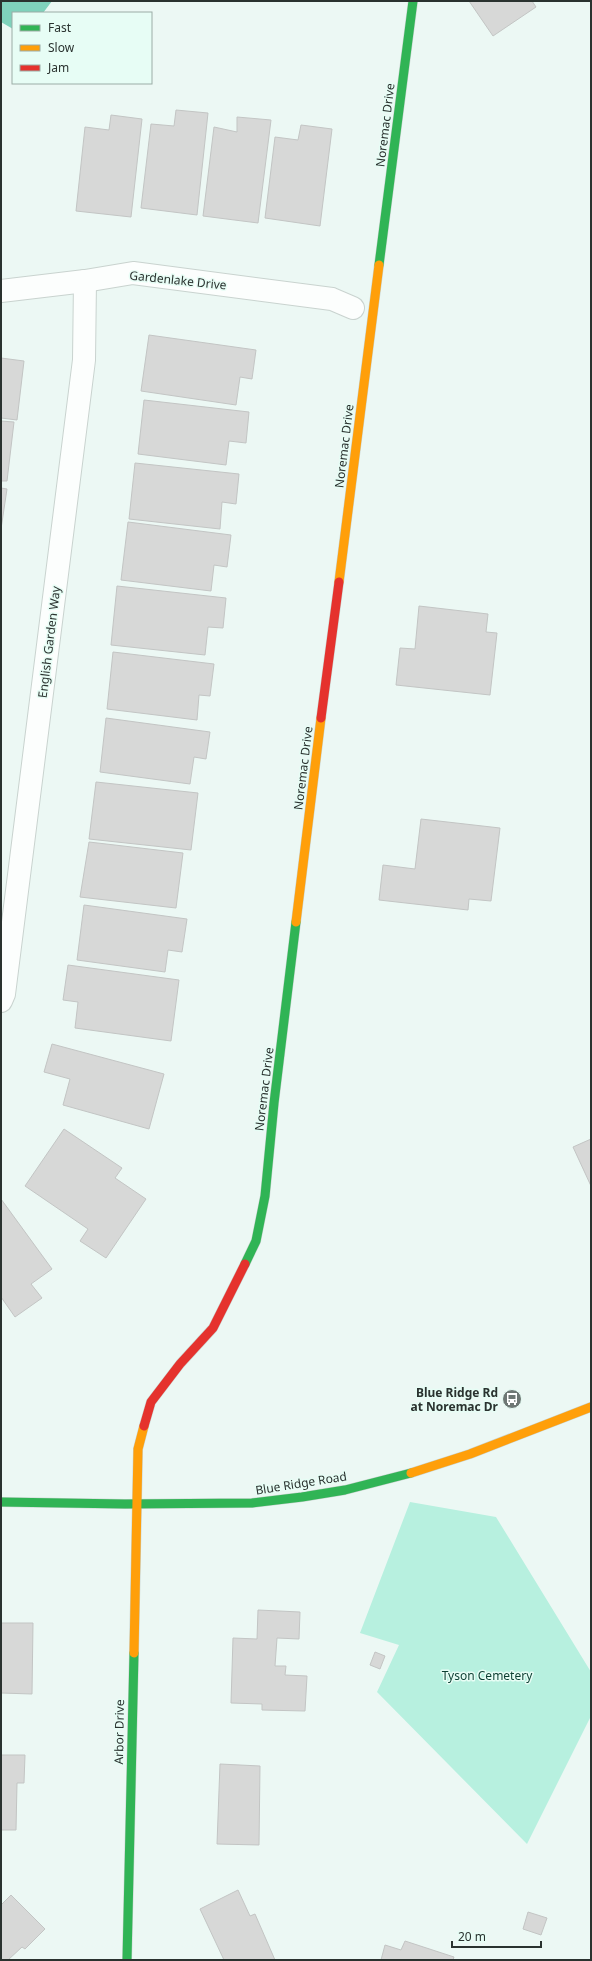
<svg xmlns="http://www.w3.org/2000/svg" width="592" height="1961" viewBox="0 0 592 1961" font-family="'Noto Sans',sans-serif">
	<style>
		.green { fill: #b7f0df }
		.water { fill: #7fd2bc }
		.building { fill: #d7d8d7; stroke: #c3c5c4 }
		.lines { fill: none; stroke-linecap: round; stroke-linejoin: round }
		.street-casing { stroke: #c9d3cf; stroke-width: 24 }
		.fast-casing { stroke: #c9d3cf; stroke-width: 10 }
		.slow-casing { stroke: #c9d3cf; stroke-width: 10 }
		.jam-casing { stroke: #c9d3cf; stroke-width: 10 }
		.street { stroke: #fcfefd; stroke-width: 22 }
		.fast { stroke: #30b455; stroke-width: 9 }
		.slow { stroke: #ff9f0a; stroke-width: 9 }
		.jam { stroke: #e5322d; stroke-width: 9 }
		.labels { text-anchor: middle; dominant-baseline: central; stroke-width: 3; stroke-linejoin: round; paint-order: stroke }
		.street-label { font-size: 12px; fill: #2a322f; stroke: #e7fdf5 }
		.poi-label { font-size: 12px; font-weight: bold; fill: #2a322f; stroke: #e7fdf5; text-anchor: end }
		.park-label { font-size: 12px; fill: #0c3f32; stroke: #e7fdf5 }
	</style>
	<rect width="100%" height="100%" fill="#ecf8f4"/>
	<path class="green" d="M410 1502 496 1517 591 1672V1716L527 1844 377 1692 399 1645 360 1633Z"/>
	<path class="water" d="M1 1H52L43 13H13V29L1 22Z"/>
	<g class="building">
		<path d="M469 1H532L536 7 493 36Z"/>
		<path d="M176 110 208 113 197 215 141 208 151 124 174 126Z"/>
		<path d="M111 115 142 119 131 217 76 211 85 127 109 130Z"/>
		<path d="M237 117 271 120 258 223 203 216 214 127 237 132Z"/>
		<path d="M301 125 332 129 320 226 265 218 275 137 298 140Z"/>
		<path d="M149 335 256 350 252 379 240 377 236 405 141 391Z"/>
		<path d="M1 358 24 361 17 420 1 418Z"/>
		<path d="M144 400 249 412 246 443 229 441 226 465 138 454Z"/>
		<path d="M1 421 14 422 7 481H1Z"/>
		<path d="M135 463 239 474 236 504 222 502 220 529 129 519Z"/>
		<path d="M1 488 7 489 1 529Z"/>
		<path d="M128 522 231 535 227 567 214 565 211 591 121 580Z"/>
		<path d="M117 586 226 598 223 628 208 627 205 655 111 645Z"/>
		<path d="M419 606 488 614 486 632 497 633 490 695 396 685 400 648 415 649Z"/>
		<path d="M113 652 214 664 210 696 199 695 197 720 107 709Z"/>
		<path d="M106 718 210 732 206 759 194 757 190 784 100 772Z"/>
		<path d="M96 782 198 793 191 850 89 839Z"/>
		<path d="M421 819 500 828 491 901 469 899 468 910 379 900 383 865 415 869Z"/>
		<path d="M89 842 183 853 176 908 80 897Z"/>
		<path d="M84 905 187 919 182 952 168 950 165 972 77 960Z"/>
		<path d="M68 965 179 980 171 1041 75 1028 78 1002 63 1000Z"/>
		<path d="M52 1044 164 1074 149 1129 63 1105 70 1079 44 1072Z"/>
		<path d="M64 1129 122 1168 115 1178 146 1199 106 1258 80 1241 88 1229 25 1186Z"/>
		<path d="M591 1139V1186L573 1147Z"/>
		<path d="M1 1199 52 1269 31 1284 42 1298 15 1317 1 1297Z"/>
		<path d="M258 1610 300 1612 299 1639 277 1638 275 1666H286L285 1675 307 1676 305 1711 262 1710V1704L231 1703 233 1638 257 1639Z"/>
		<path d="M1 1623H33L32 1694 1 1693Z"/>
		<path d="M375 1652 385 1656 380 1669 370 1665Z"/>
		<path d="M1 1755H25L24 1783H17L16 1830H1Z"/>
		<path d="M220 1764 260 1766 259 1845 217 1844Z"/>
		<path d="M238 1890 250 1916 255 1914 275 1960H224L200 1909Z"/>
		<path d="M11 1895 45 1929 25 1949 22 1947 8 1960H1V1905Z"/>
		<path d="M528 1912 547 1918 541 1935 523 1929Z"/>
		<path d="M405 1941 454 1957 453 1960H381L385 1945 401 1950Z"/>
	</g>
	<g class="lines">
		<defs>
			<g id="street">
				<path d="M1 291 85 281 133 273 332 299 353 308"/>
				<path d="M1 1001 4 994 84 360 85 281"/>
			</g>
			<g id="fast">
				<path d="M379 265 413 1"/>
				<path d="M245 1264 256 1241 265 1196 274 1103 296 922"/>
				<path d="M1 1502 125 1504 252 1503 302 1497 345 1490 411 1473"/>
				<path d="M127 1960 134 1653"/>
			</g>
			<g id="slow">
				<path d="M339 582 379 265"/>
				<path d="M296 922 321 718"/>
				<path d="M411 1473 470 1454 591 1407"/>
				<path d="M134 1653 138 1449 144 1426"/>
			</g>
			<g id="jam">
				<path d="M321 718 339 582"/>
				<path d="M144 1426 151 1402 180 1364 213 1328 245 1264"/>
			</g>
		</defs>
		<use href="#street" class="street-casing"/>
		<use href="#fast" class="fast-casing"/>
		<use href="#slow" class="slow-casing"/>
		<use href="#jam" class="jam-casing"/>
		<use href="#street" class="street"/>
		<use href="#fast" class="fast"/>
		<use href="#slow" class="slow"/>
		<use href="#jam" class="jam"/>
	</g>
	<defs>
		<symbol id="bus-disc" viewBox="-11 -11 22 22"><circle r="9.5" fill="#6e7774" stroke="#e7fdf5"/><path d="M-5-6H5V4H4V6H2V4H-2V6H-4V4H-5ZM-3.5-4V0h7V-4ZM-3.5 1.2v1.5H-2V1.2ZM2 1.2v1.5H3.5V1.2Z" fill="#fff"/></symbol>
	</defs>
	<g fill-rule="evenodd">
		<use href="#bus-disc" x="501" y="1388" width="22" height="22"/>
	</g>
	<g class="labels">
		<g class="street-label">
			<text transform="translate(385 125) rotate(-83)">Noremac Drive</text>
			<text transform="translate(178 280) rotate(6)">Gardenlake Drive</text>
			<text transform="translate(344 446) rotate(-83)">Noremac Drive</text>
			<text transform="translate(49 642) rotate(-83)">English Garden Way</text>
			<text transform="translate(303 768) rotate(-83)">Noremac Drive</text>
			<text transform="translate(264 1089) rotate(-83)">Noremac Drive</text>
			<text transform="translate(301 1483) rotate(-9)">Blue Ridge Road</text>
			<text transform="translate(119 1732) rotate(-89)">Arbor Drive</text>
		</g>
		<g class="poi-label">
			<text x="498" y="1392">Blue Ridge Rd<tspan x="498" dy="14">at Noremac Dr</tspan></text>
		</g>
		<g class="park-label">
			<text x="487" y="1675">Tyson Cemetery</text>
		</g>
	</g>
	<rect width="592" height="1961" fill="none" stroke="#2a322f" stroke-width="4"/>
	<rect x="12" y="12" width="140" height="72" fill="#e7fdf5" stroke="#9baca6"/>
	<rect x="20" y="25" width="20" height="6" fill="#30b455" stroke="#9baca6"/>
	<text x="48" y="32" font-size="12" fill="#2a322f">Fast</text>
	<rect x="20" y="45" width="20" height="6" fill="#ff9f0a" stroke="#9baca6"/>
	<text x="48" y="52" font-size="12" fill="#2a322f">Slow</text>
	<rect x="20" y="65" width="20" height="6" fill="#e5322d" stroke="#9baca6"/>
	<text x="48" y="72" font-size="12" fill="#2a322f">Jam</text>
	<path d="M452 1941v6h89v-6" fill="none" stroke="#2a322f" stroke-width="2"/>
	<text x="458" y="1941" font-size="12" fill="#2a322f" stroke="#e7fdf5" stroke-width="3" paint-order="stroke">20 m</text>
</svg>
